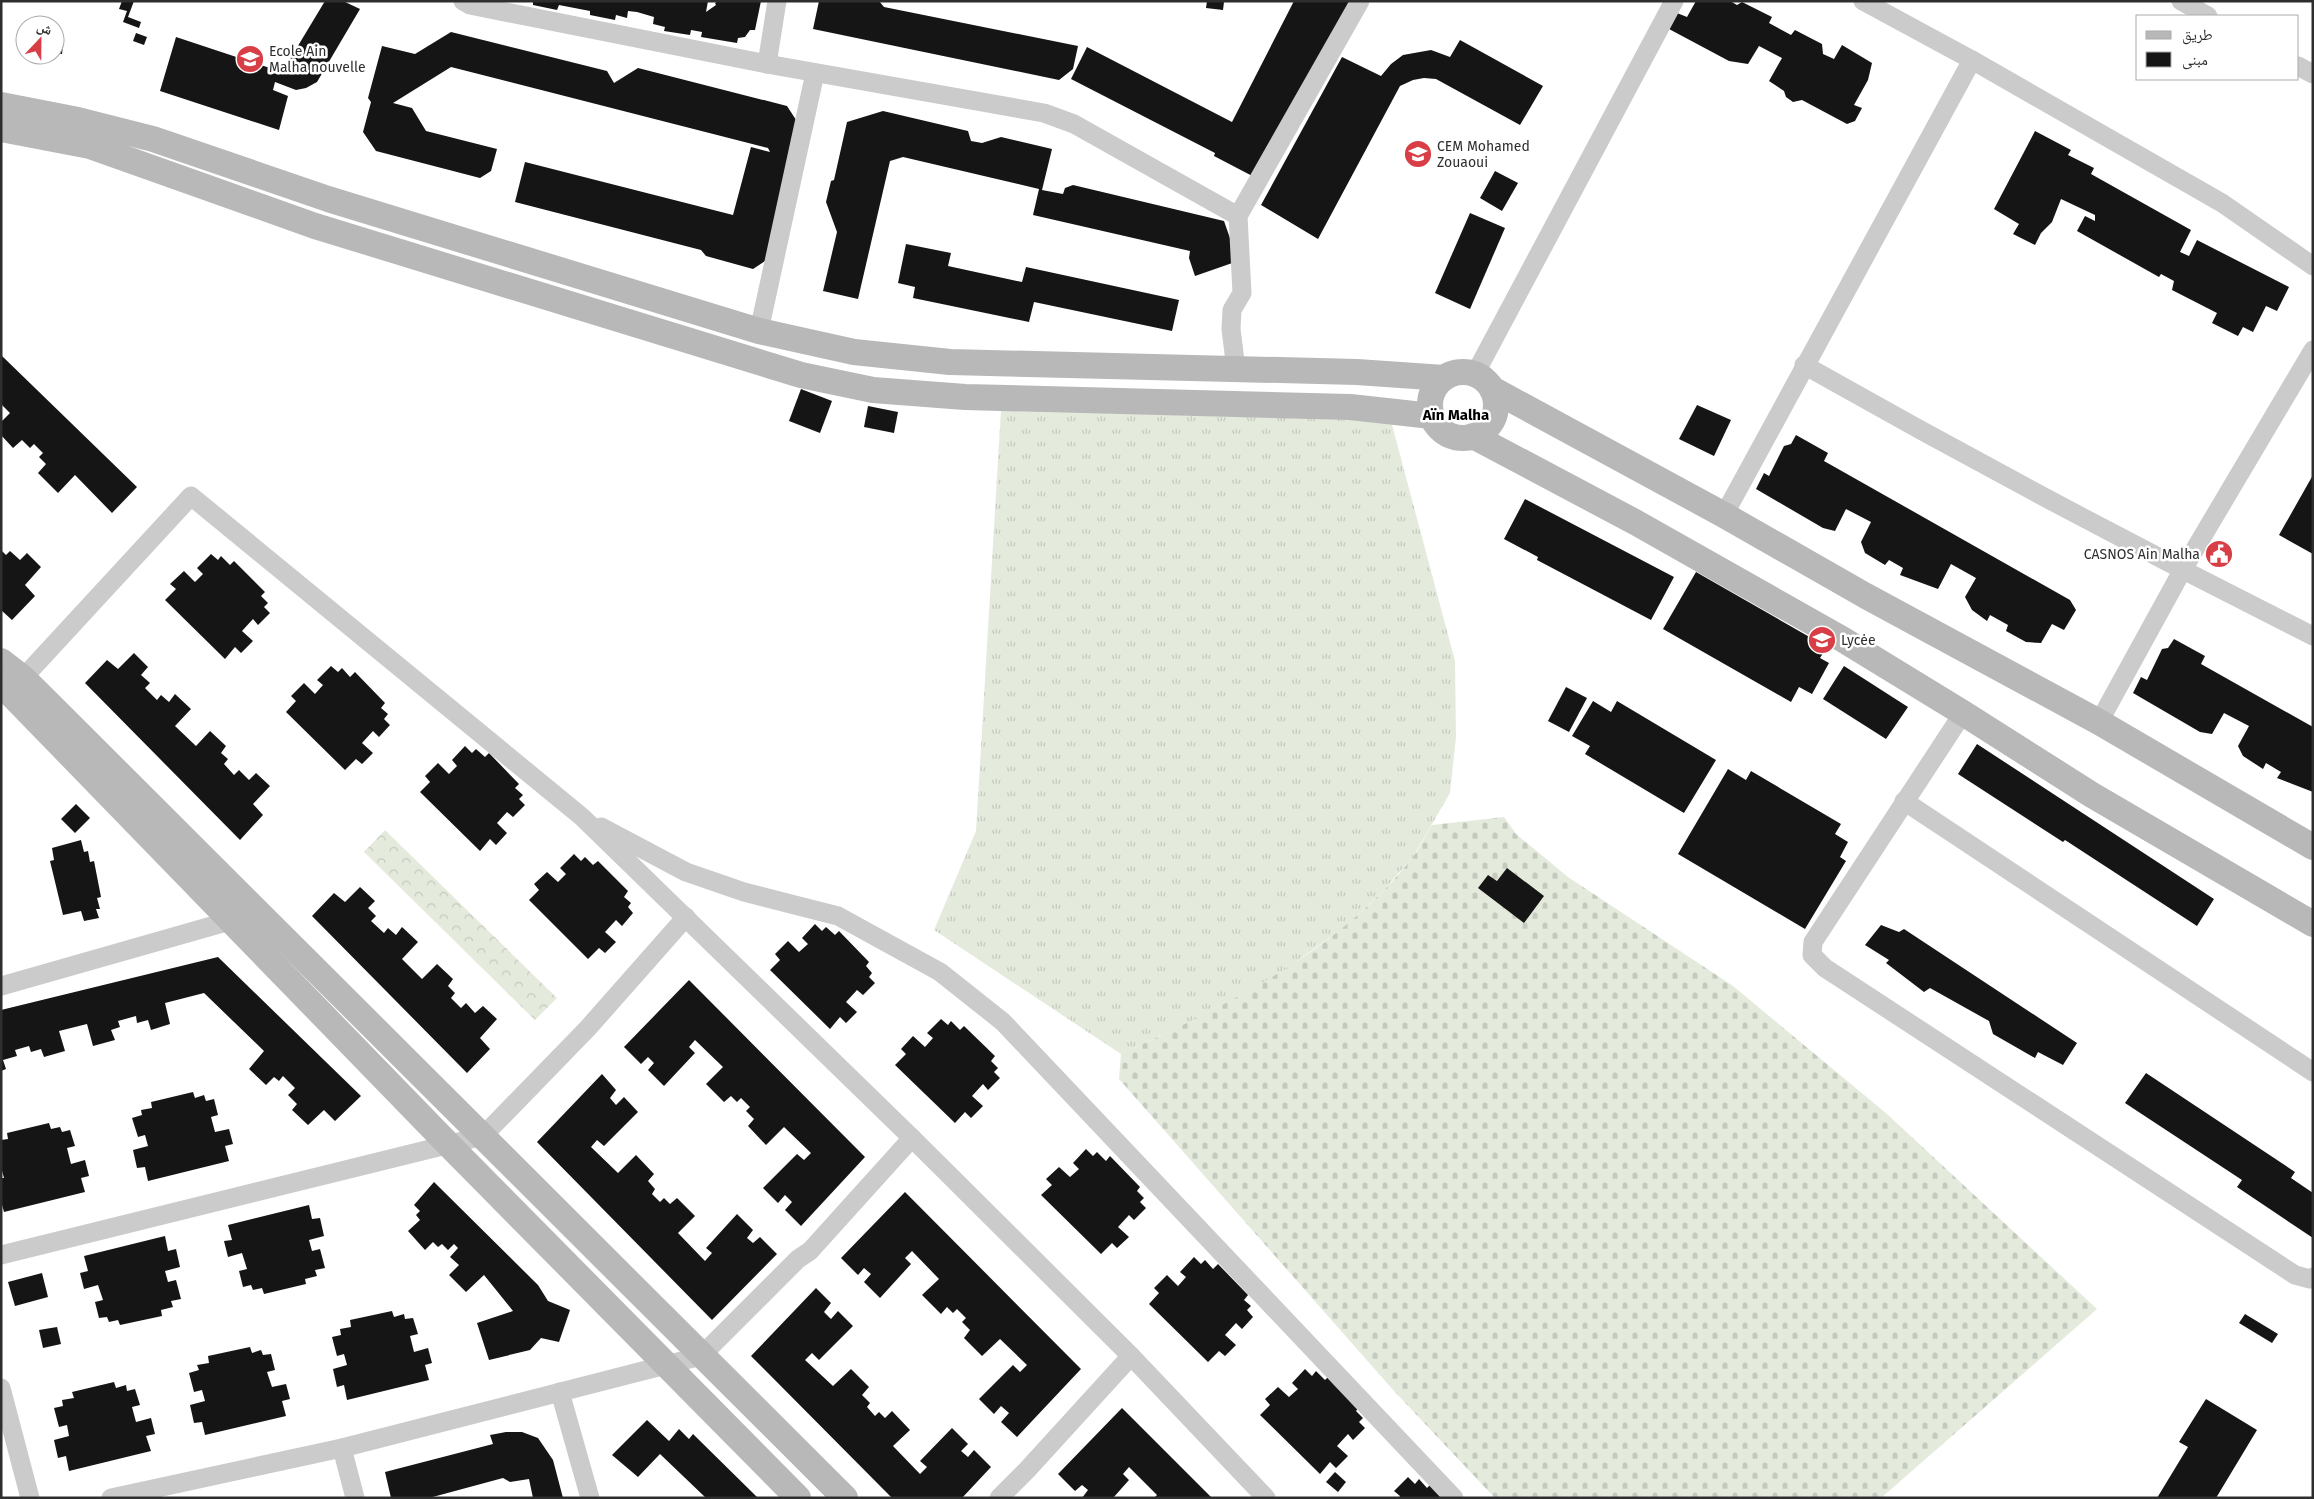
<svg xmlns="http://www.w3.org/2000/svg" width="2314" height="1499" viewBox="0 0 2314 1499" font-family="'Fira Sans','Noto Naskh Arabic',sans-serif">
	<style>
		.grass { fill: url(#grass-tufts) }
		.forest { fill: url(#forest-crowns) }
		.cemetery { fill: url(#cemetery-stones) }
		.building { fill: #151515 }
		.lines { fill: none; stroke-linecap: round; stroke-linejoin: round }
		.street { stroke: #cbcbcb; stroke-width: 19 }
		.secondary { stroke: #b8b8b8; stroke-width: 26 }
		.labels { text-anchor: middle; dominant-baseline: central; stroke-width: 5; stroke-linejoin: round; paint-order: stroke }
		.poi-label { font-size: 14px; fill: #2e2e2e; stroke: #fff; text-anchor: start }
		.neighbourhood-label { font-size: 15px; font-weight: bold; fill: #000; stroke: #fff }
	</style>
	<defs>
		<pattern id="grass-tufts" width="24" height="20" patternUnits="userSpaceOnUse" patternTransform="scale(1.25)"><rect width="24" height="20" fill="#e4ebdd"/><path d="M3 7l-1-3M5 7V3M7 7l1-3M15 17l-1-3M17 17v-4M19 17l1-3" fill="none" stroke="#c4cabe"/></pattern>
		<pattern id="forest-crowns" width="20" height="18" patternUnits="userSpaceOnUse" patternTransform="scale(1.25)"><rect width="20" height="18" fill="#e4ebdd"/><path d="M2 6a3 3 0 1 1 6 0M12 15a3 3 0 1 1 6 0" fill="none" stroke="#c4cabe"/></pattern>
		<pattern id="cemetery-stones" width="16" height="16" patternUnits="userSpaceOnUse" patternTransform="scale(1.25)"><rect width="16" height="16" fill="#e4ebdd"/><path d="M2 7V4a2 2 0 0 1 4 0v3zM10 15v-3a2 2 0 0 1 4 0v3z" fill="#c4cabe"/></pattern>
	</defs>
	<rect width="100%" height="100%" fill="#fff"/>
	<path class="grass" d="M1001 410 1391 421 1455 661 1456 737 1450 793 1413 857 1381 893 1346 926 1276 976 1210 1013 1121 1054 934 930 976 831Z"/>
	<path class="forest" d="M385 830 557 998 535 1020 364 852Z"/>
	<path class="cemetery" d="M1504 817 1516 834 1568 877 1733 986 1887 1114 2097 1309 1881 1498H1495L1394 1391 1119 1079 1121 1054C1228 1005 1338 952 1412 858 1420 848 1425 836 1432 825Z"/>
	<g class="building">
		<path d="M122 1H134L128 17 141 22 139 28 123 22 127 11 119 9Z"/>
		<path d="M325 1H343L360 9 317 82 306 88 296 90 275 82 273 90 288 96 279 130 160 91 176 37 276 70 284 69Z"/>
		<path d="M533 1H708L706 12 716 5 715 3 718 1H761L755 30H750L745 37 738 38 737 43 701 37 702 32 691 30 690 35 664 31 665 27 653 24 654 17 637 12 628 11 627 18 616 15 615 20 590 15V11L559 5 557 10 533 5Z"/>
		<path d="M819 1H879L884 7 1078 46 1073 69 1059 80 813 29Z"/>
		<path d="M1207 1 1224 2 1223 10 1206 8Z"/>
		<path d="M1294 1H1350L1258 179 1214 156 1215 153 1071 79 1087 47 1232 122Z"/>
		<path d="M1696 1H1730L1737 5 1742 2 1772 17 1769 23 1791 35 1795 30 1822 44 1823 54 1834 59 1842 45 1872 63 1868 80 1854 105 1862 108 1855 121 1847 124 1802 100 1793 102 1786 97 1784 91 1769 81 1782 58 1759 46 1748 64 1729 61 1669 29 1677 13 1687 17Z"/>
		<path d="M451 32 607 71 614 83 638 68 787 106 802 129 768 259 753 269 706 256 701 250 515 202 525 162 733 215 751 147 770 152 768 148 451 67 393 103 412 108 426 131 497 149 491 171 480 178 376 151 363 132 371 102 368 98 382 46 415 54Z"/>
		<path d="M136 33 147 37 144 45 133 41Z"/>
		<path d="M1460 40 1543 86 1520 125 1436 79 1424 78 1413 80 1400 86 1318 239 1261 205 1342 57 1381 76 1391 64 1403 55 1431 50 1450 57Z"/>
		<path d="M55 44 63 45 62 54 55 53Z"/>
		<path d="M883 111 968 131 971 141 982 143 1001 137 1052 149 1042 190 1063 194 1065 188 1073 185 1224 221 1238 261 1195 276 1189 258 1190 251 1033 215 1039 189 903 157 890 161 858 299 823 291 837 232 826 202 831 181 834 180 847 122Z"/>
		<path d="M2035 131 2071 150 2068 155 2094 168 2091 174 2191 230 2180 252 2189 256 2197 240 2289 287 2277 311 2266 306 2253 332 2243 327 2238 336 2212 323 2217 313 2172 290 2174 281 2161 274 2159 277 2077 231 2085 216 2095 221V215L2061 199 2052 222 2041 233 2035 245 2013 234 2019 224 1994 209Z"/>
		<path d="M1495 171 1518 183 1502 211 1480 198Z"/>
		<path d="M1470 213 1505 228 1470 309 1435 293Z"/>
		<path d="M906 244 951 253 948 266 1022 282 1026 267 1179 300 1172 331 1034 302 1029 322 913 298 915 287 898 283Z"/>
		<path d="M1 355 137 487 112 513 75 475 58 493 38 473 46 464 39 457 43 453 34 444 30 448 22 440 13 448 1 435V422L10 413 1 404Z"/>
		<path d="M801 389 832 401 820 433 789 421Z"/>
		<path d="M1697 405 1731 420 1714 456 1679 439Z"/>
		<path d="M868 406 898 412 894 433 864 427Z"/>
		<path d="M1796 435 1828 453 1824 461 2070 600 2076 610 2064 630 2052 624 2041 643 2026 642 2006 631 2008 625 1990 615 1987 621 1972 610 1965 597 1976 578 1951 564 1938 589 1900 575 1903 568 1889 560 1885 565 1865 553 1861 542 1871 522 1846 509 1835 531 1823 528 1756 489 1764 473 1769 476 1784 446 1791 444Z"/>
		<path d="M2313 475V554L2279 535Z"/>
		<path d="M1525 499 1674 577 1651 620 1537 560 1538 557 1504 539Z"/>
		<path d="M1 550 6 555 10 551 20 560 27 553 41 567 25 585 35 596 12 620 1 610Z"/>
		<path d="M211 554 218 560 221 556 230 565 234 561 265 592 261 596 268 603 264 607 270 613 258 625 253 619 242 631 253 641 241 653 235 647 225 659 165 600 176 589 170 584 184 571 195 582 203 574 197 568Z"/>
		<path d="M1696 572 1827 647 1820 658 1829 663 1812 694 1799 687 1791 702 1663 629Z"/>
		<path d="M2174 639 2205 656 2201 664 2313 727V792L2277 778 2281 772 2266 763 2263 769 2243 756 2238 746 2249 726 2224 713 2212 734 2200 732 2133 693 2141 677 2147 680 2162 649 2168 648Z"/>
		<path d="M134 653 148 667 141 675 150 683 145 688 157 700 161 695 169 702 175 694 191 709 175 726 196 746 210 731 226 746 221 753 228 759 224 764 234 775 239 770 249 780 256 773 270 786 253 804 263 815 240 840 85 683 107 660 118 669Z"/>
		<path d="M331 666 338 672 342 668 350 677 355 672 385 703 381 708 388 714 384 719 390 725 379 737 373 731 362 743 373 753 362 764 356 759 345 770 286 712 296 701 291 696 304 683 315 694 323 685 317 680Z"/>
		<path d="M1844 666 1908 707 1886 739 1823 699Z"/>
		<path d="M1566 687 1587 698 1569 732 1548 721Z"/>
		<path d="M1593 701 1611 712 1617 701 1716 760 1684 813 1585 754 1590 746 1572 736Z"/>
		<path d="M1977 744 2214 899 2197 926 2065 840 2063 842 1958 774Z"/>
		<path d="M465 746 472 753 476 749 485 757 489 753 519 784 515 788 523 795 519 799 525 805 513 817 507 812 497 823 507 833 496 845 490 839 480 851 420 792 430 782 425 776 438 763 449 774 457 766 452 760Z"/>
		<path d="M1728 769 1746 780 1751 771 1841 824 1835 834 1848 842 1840 857 1846 861 1805 929 1678 854Z"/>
		<path d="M76 804 90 818 75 833 61 819Z"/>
		<path d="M81 840 84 852 88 851 90 862 94 861 101 897 97 898 100 909H96L99 918 84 921 81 911 63 915 50 861 54 860 52 848Z"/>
		<path d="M574 854 581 861 585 857 593 865 598 861 628 891 624 897 631 903 628 907 633 913 622 926 616 920 605 932 616 942 605 953 599 948 588 959 529 900 539 890 534 884 547 872 558 882 566 874 560 868Z"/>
		<path d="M1507 868 1544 896 1524 923 1478 888 1488 875 1497 881Z"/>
		<path d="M360 887 375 901 368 908 376 916 371 921 384 933 388 928 396 935 402 927 418 942 402 959 422 979 437 964 453 979 448 986 455 993 451 998 461 1008 466 1003 475 1013 483 1006 497 1019 480 1038 490 1049 467 1073 312 916 334 893 345 902Z"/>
		<path d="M815 924 822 931 826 927 835 935 839 931 869 962 866 966 872 973 869 977 875 983 863 995 857 990 846 1002 857 1012 846 1023 840 1017 830 1029 770 970 780 960 775 954 788 941 799 952 808 944 802 938Z"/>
		<path d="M1881 925 1899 932 1904 929 2077 1043 2063 1065 2038 1052 2035 1058 1993 1034 1989 1021 1930 988 1924 992 1886 963 1889 960 1865 945Z"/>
		<path d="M218 957 361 1096 335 1121 324 1110 308 1125 292 1110 297 1104 288 1095 295 1088 283 1076 279 1081 274 1077 266 1085 249 1069 264 1051 204 993 165 1003 170 1024 151 1030 148 1020 137 1023 136 1016 118 1021 120 1027 111 1030 115 1040 93 1046 87 1024 59 1031 65 1051 44 1057 41 1049 31 1052 29 1046 15 1050 17 1056 3 1060 6 1069 1 1071V1010Z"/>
		<path d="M689 980 865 1157 801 1226 785 1210 792 1202 785 1195 778 1203 763 1188 797 1154 804 1160 811 1153 784 1127 766 1145 748 1126 754 1119 746 1111 750 1107 741 1098 737 1102 731 1096 724 1102 706 1084 723 1067 695 1040 689 1047 695 1053 664 1086 648 1070 654 1063 648 1057 641 1064 624 1047Z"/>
		<path d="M941 1019 948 1025 951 1021 960 1030 964 1026 995 1056 991 1061 998 1068 994 1072 1000 1078 988 1090 983 1084 972 1096 983 1106 971 1118 965 1112 955 1123 895 1065 906 1054 901 1049 913 1036 925 1047 933 1038 927 1033Z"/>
		<path d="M2146 1073 2295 1172 2291 1178 2313 1193V1238L2237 1187 2242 1180 2125 1103Z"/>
		<path d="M602 1074 616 1090 610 1098 616 1105 624 1097 638 1112 604 1146 597 1140 591 1147 618 1173 636 1155 654 1174 648 1181 655 1189 652 1194 660 1202 664 1198 670 1204 677 1198 695 1216 678 1233 705 1261 712 1253 706 1248 737 1214 753 1230 747 1238 753 1243 760 1237 777 1254 712 1320 537 1142Z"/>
		<path d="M193 1092 195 1098 204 1095 206 1101 214 1099 218 1115 211 1117 215 1132 229 1129 233 1144 225 1146 229 1161 148 1181 145 1167 137 1168 133 1150 148 1146 145 1135 138 1137 132 1118 142 1115 141 1110 152 1108 151 1102Z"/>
		<path d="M49 1123 51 1129 60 1127 62 1132 70 1130 75 1146 67 1148 71 1164 85 1160 89 1176 81 1178 85 1192 4 1212 1 1201V1178H4L1 1167V1140L8 1139 7 1133Z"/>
		<path d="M1086 1149 1093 1156 1097 1152 1106 1161 1110 1156 1140 1187 1137 1191 1144 1198 1140 1202 1146 1208 1134 1220 1129 1215 1118 1227 1129 1237 1117 1248 1112 1243 1101 1254 1041 1195 1052 1185 1046 1179 1059 1167 1070 1177 1079 1169 1073 1163Z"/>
		<path d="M434 1182 538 1285 548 1301 570 1310 559 1342 541 1338 530 1350 489 1360 477 1323 513 1311 484 1275 466 1292 449 1275 459 1265 450 1257 458 1248 454 1244 448 1250 442 1244 438 1247 433 1242 425 1250 408 1231 420 1220 416 1215 420 1211 414 1205Z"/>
		<path d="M905 1192 1081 1369 1017 1437 1001 1422 1009 1413 1001 1406 994 1414 979 1399 1013 1365 1020 1372 1027 1365 1000 1339 982 1356 964 1338 970 1330 962 1322 966 1318 957 1309 953 1313 947 1307 941 1314 922 1295 939 1279 912 1251 905 1258 911 1264 880 1298 864 1282 871 1274 864 1268 858 1275 841 1258Z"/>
		<path d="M309 1205 312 1219 320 1218 324 1236 309 1240 312 1251 320 1249 325 1268 315 1270 317 1276 305 1279 306 1284 264 1294 262 1288 253 1290 251 1285 243 1287 239 1271 247 1269 242 1253 228 1257 224 1241 232 1240 228 1225Z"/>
		<path d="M165 1236 168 1251 176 1249 180 1267 165 1271 168 1282 176 1280 181 1299 171 1301 173 1307 161 1310 162 1316 120 1325 118 1320 109 1322 107 1317 99 1318 95 1302 103 1300 98 1285 84 1289 80 1273 88 1271 84 1256Z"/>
		<path d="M1194 1257 1201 1264 1205 1260 1213 1269 1218 1264 1248 1295 1244 1300 1251 1306 1247 1310 1253 1317 1242 1329 1236 1323 1225 1335 1236 1345 1225 1356 1219 1351 1208 1362 1149 1304 1159 1293 1154 1288 1167 1275 1178 1286 1186 1277 1180 1272Z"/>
		<path d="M42 1273 48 1297 15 1306 8 1282Z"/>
		<path d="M816 1288 831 1303 824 1312 831 1319 838 1311 853 1326 819 1360 812 1353 805 1360 833 1386 851 1369 869 1387 862 1395 870 1403 867 1407 875 1416 879 1412 885 1418 892 1411 910 1430 893 1446 920 1474 927 1467 920 1461 952 1428 968 1444 961 1451 968 1457 974 1450 991 1467 962 1498H892L751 1356Z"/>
		<path d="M392 1311 394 1317 404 1314 405 1319 413 1318 418 1334 410 1336 414 1352 428 1348 432 1363 425 1365 429 1380 347 1400 344 1385 337 1387 333 1369 347 1365 344 1354 337 1356 332 1337 341 1335 340 1329 351 1327 350 1320Z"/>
		<path d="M2245 1314 2278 1334 2272 1343 2239 1323Z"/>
		<path d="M57 1327 61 1344 43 1348 39 1330Z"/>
		<path d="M250 1347 252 1353 261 1350 263 1355 271 1354 275 1370 267 1372 272 1387 286 1384 290 1399 282 1401 286 1416 205 1435 202 1422 194 1423 190 1405 205 1401 202 1390 194 1392 189 1373 199 1370 197 1365 209 1363 208 1356Z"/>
		<path d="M1305 1369 1312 1376 1316 1371 1325 1380 1329 1376 1359 1407 1356 1411 1363 1418 1359 1422 1365 1428 1353 1440 1348 1434 1337 1446 1348 1456 1336 1468 1330 1462 1320 1474 1260 1415 1270 1405 1265 1399 1278 1387 1289 1397 1298 1389 1292 1383Z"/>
		<path d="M114 1382 116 1388 126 1385 127 1391 135 1389 140 1405 132 1407 136 1422 151 1418 155 1434 146 1436 151 1451 69 1471 66 1456 58 1458 54 1440 69 1436 67 1425 59 1427 54 1408 63 1406 62 1400 74 1398 72 1392Z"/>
		<path d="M2206 1399 2257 1430 2216 1498H2157L2188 1447 2179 1442Z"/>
		<path d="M1122 1408 1212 1498H1154L1157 1495 1129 1467 1123 1474 1129 1480 1113 1498H1082L1088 1490 1082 1485 1075 1491 1058 1474Z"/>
		<path d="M647 1420 669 1441 679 1429 689 1439 693 1434 758 1498H706L660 1454 638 1477 612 1455Z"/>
		<path d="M506 1432H522L538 1438 553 1460 563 1498H533L529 1479 510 1482 503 1478 429 1498H391L385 1472 493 1444 490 1435Z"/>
		<path d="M1335 1472 1346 1482 1338 1492 1326 1482Z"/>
		<path d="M1408 1477 1415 1484 1419 1479 1427 1488 1431 1484 1445 1498H1399L1400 1496 1394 1491Z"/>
	</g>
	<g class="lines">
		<g class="street">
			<path d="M463 1 470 5 767 64 1044 113 1074 124 1238 216"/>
			<path d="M1863 1 1972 60 2222 203 2313 266"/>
			<path d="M2181 1 2208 16"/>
			<path d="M767 64 777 1"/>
			<path d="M2298 66 2313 74"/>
			<path d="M759 331 815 73"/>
			<path d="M1804 365C1972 460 2141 550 2313 636"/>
			<path d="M1236 369 1231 329 1232 310 1242 293 1238 216 1360 1"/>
			<path d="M1475 374 1674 1"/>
			<path d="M1724 515 1972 60"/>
			<path d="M23 678 191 496 582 817 912 1138 1131 1356 1266 1498"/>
			<path d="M1963 713 1813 942 1812 955 1825 968 2295 1275 2310 1279 2313 1277"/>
			<path d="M2099 722 2182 571 2313 350"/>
			<path d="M1904 801 2313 1072"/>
			<path d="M601 827 686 872 744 892 838 916 940 972 1003 1022 1454 1498"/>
			<path d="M1 986 240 918"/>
			<path d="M1 1255 483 1136 588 1028 686 917"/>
			<path d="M1 1388 30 1498"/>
			<path d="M560 1392 590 1498"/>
			<path d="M342 1448 355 1498"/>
			<path d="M111 1498 342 1448 701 1356 798 1259 810 1251 912 1138"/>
			<path d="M999 1498 1027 1470 1131 1356"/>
		</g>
		<g class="secondary">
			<path d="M1 105 78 120 153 139 328 199 759 331 854 352 950 362 1357 372 1444 378"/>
			<path d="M1 129 90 146 315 226 801 375 873 390 965 397 1350 407 1432 416"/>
			<circle cx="1463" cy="405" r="33"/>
			<path d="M1492 389 1724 515 1866 596 2099 722 2313 847"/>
			<path d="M1473 436 1635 522 1842 639 1963 713 2092 795 2313 924"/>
			<path d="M1 661 23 678C298 950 569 1226 845 1498"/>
			<path d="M1 681 8 691 449 1145 798 1498"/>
		</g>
	</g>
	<defs>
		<symbol id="school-disc" viewBox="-11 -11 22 22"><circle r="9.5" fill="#d83e45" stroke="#fff"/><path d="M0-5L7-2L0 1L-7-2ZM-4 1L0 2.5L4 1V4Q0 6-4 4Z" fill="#fff"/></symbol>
		<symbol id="civic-disc" viewBox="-11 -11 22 22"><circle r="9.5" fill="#d83e45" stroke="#fff"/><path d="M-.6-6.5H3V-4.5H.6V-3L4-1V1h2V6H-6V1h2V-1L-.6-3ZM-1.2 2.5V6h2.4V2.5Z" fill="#fff"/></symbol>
	</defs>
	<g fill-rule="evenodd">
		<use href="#school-disc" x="234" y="43" width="32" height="32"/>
		<use href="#school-disc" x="1402" y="138" width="32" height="32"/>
		<use href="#civic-disc" x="2203" y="538" width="32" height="32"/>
		<use href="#school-disc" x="1806" y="624" width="32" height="32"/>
	</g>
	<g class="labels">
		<g class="poi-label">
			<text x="269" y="51">Ecole Ain<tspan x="269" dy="16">Malha nouvelle</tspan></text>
			<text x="1437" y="146">CEM Mohamed<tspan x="1437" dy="16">Zouaoui</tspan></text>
			<text x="2200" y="554" text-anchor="end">CASNOS Ain Malha</text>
			<text x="1841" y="640">Lycėe</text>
		</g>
		<g class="neighbourhood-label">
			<text x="1456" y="415">Aïn Malha</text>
		</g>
	</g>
	<rect width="2314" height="1499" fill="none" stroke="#2e2e2e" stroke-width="5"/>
	<rect x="2136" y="15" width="162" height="65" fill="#ffffff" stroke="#ababab"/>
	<rect x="2146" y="31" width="25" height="8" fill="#b8b8b8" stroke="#ababab"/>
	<text x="2182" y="40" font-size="15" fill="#2e2e2e">طريق</text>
	<rect x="2146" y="52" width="25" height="15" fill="#151515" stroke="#ababab"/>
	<text x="2182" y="65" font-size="15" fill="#2e2e2e">مبنى</text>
	<g transform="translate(40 40) rotate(22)"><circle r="24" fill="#ffffff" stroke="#ababab"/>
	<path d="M0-4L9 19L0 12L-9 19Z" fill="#d83e45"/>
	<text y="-8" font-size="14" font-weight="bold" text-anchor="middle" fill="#2e2e2e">ش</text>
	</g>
</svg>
